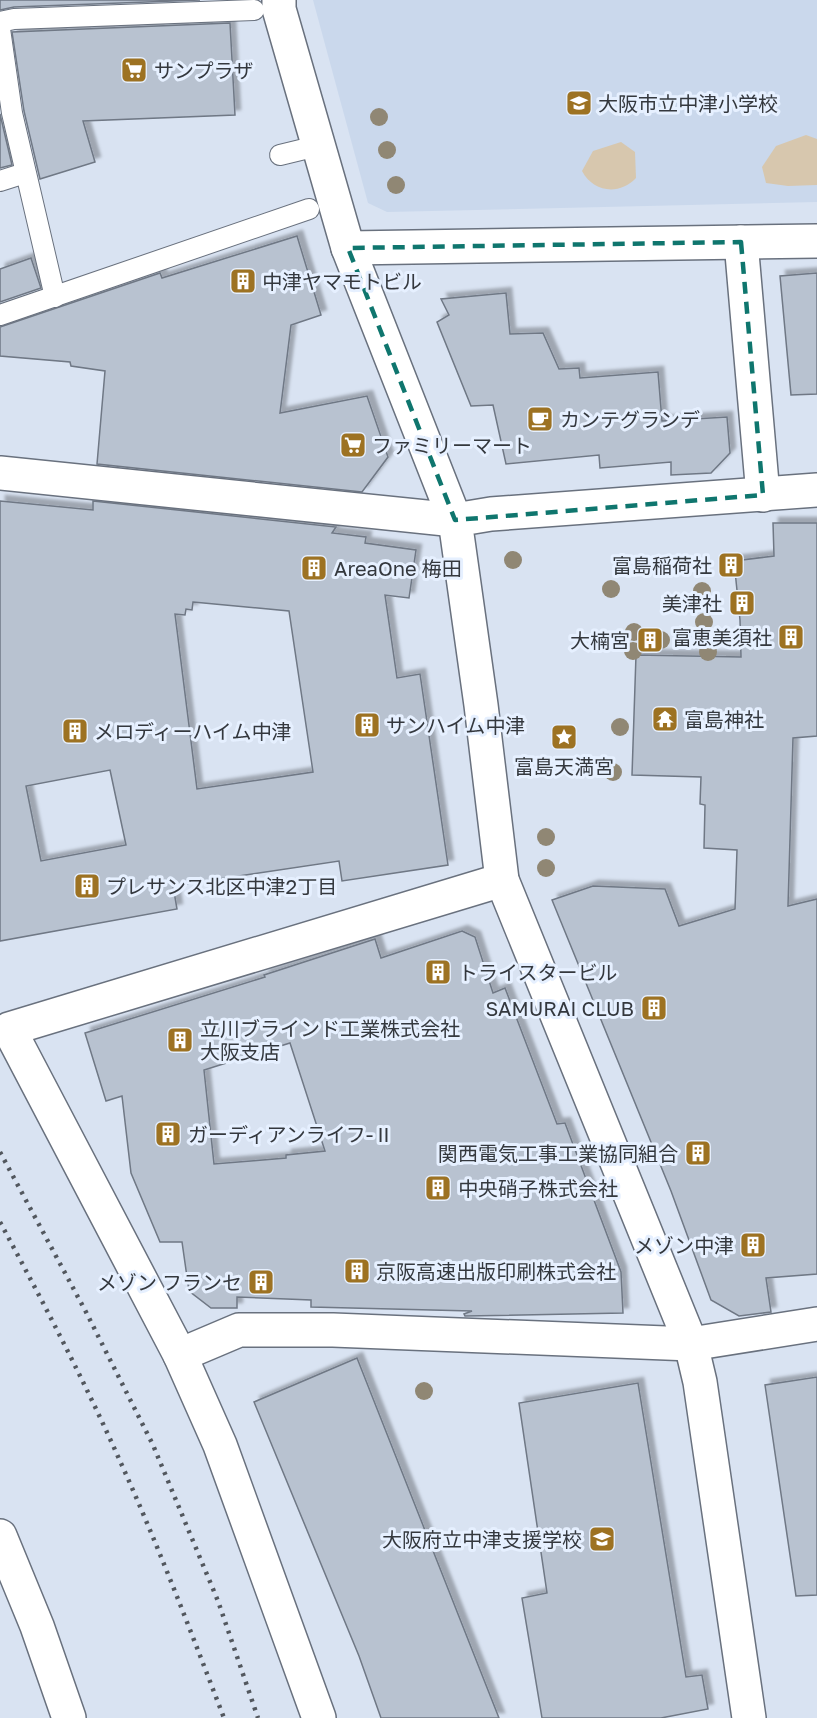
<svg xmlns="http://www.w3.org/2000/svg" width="817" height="1718" viewBox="0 0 817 1718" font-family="'Golos Text','Noto Sans JP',sans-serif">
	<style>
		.built { fill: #cad8ec }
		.green { fill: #d7c7ae }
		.building { fill: #b8c2d0; stroke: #6f7885; stroke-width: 1.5; fill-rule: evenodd; filter: url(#shadow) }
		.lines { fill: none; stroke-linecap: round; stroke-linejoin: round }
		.service-casing { stroke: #69717e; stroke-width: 22 }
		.minor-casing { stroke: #69717e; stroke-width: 36 }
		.tertiary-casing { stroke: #69717e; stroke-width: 36 }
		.service { stroke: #fff; stroke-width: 20 }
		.minor { stroke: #fff; stroke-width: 33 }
		.tertiary { stroke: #fff; stroke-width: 33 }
		.rail { stroke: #52575e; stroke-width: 4.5; stroke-dasharray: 3 6; stroke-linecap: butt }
		.tree { fill: #908774 }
		.marked { fill: none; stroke: #0f766e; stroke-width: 4.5; stroke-dasharray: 12 8; stroke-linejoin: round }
		.labels { text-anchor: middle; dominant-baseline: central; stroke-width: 6; stroke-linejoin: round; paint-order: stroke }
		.poi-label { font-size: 20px; fill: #34383e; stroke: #e6f0ff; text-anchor: start }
	</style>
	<defs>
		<filter id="shadow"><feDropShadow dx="5.5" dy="-5.5" stdDeviation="1.5" flood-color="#0004"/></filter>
	</defs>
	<rect width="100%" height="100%" fill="#d9e3f2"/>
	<path class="built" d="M313 0H817V202L387 212 368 203Z"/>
	<g class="green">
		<path d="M806 135 817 139V185L788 186 766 183 762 167 776 146Z"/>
		<path d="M621 142 635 152 636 178C619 196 593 192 582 171L593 151Z"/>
	</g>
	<g class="building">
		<path d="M0 0H200L14 7 0 10Z"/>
		<path d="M230 23 235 115 83 121 95 162 40 179 24 111 12 32Z"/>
		<path d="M0 114 12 165 0 168Z"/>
		<path d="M297 236 321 315 291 325 280 413 367 396 388 457 362 492 97 464 105 371 71 366 70 362 0 356V327L160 273 162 278Z"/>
		<path d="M31 258 41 288 0 302V269Z"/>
		<path d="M817 273V394L791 395 780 276Z"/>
		<path d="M506 293 510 334 543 333 559 369 579 368 580 378 658 372 662 421 727 417 730 453 711 473 671 475V462L600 468 599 455 506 464 493 405 471 406 437 322 449 315 441 299Z"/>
		<path d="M0 501 93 510V501L336 527 332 533 366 537 365 543 416 550 409 598 385 595 397 678 420 674 448 865 342 881 339 861 173 886 177 909 0 941ZM193 602 289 611 313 772 197 789 175 614 185 615 186 609 192 610ZM110 770 126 845 41 861 26 786Z"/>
		<path d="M773 523H817V736L793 738 788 906 817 899V1274L766 1278 771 1312 739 1316 711 1300 671 1191 552 900 593 886 665 889 679 926 735 909 737 850 704 848 705 805 700 804 701 777 632 775 636 655 741 657 740 620 734 561 774 556Z"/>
		<path d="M462 931 475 937 493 993 505 988 557 1124 565 1123 621 1272 623 1313 465 1316 464 1314 472 1311 311 1307V1300L237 1297V1308H211L189 1291 182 1242H160L131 1173 122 1096 106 1101 85 1033 265 977 264 975 375 939 381 958ZM290 1043 325 1151 286 1155V1158L214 1164 204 1070Z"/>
		<path d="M357 1358 499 1718H381L359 1656 254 1402Z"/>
		<path d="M817 1377V1595L796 1596 765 1385Z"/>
		<path d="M638 1383 686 1677 702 1675 708 1709 661 1718H542L522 1598 547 1593 519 1403Z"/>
	</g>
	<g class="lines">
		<defs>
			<g id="service">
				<path d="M0 22 14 19 254 10"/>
				<path d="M0 29 12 113 55 297"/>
				<path d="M280 155 317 146"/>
				<path d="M0 181 25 173"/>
				<path d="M0 315 309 209"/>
			</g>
			<g id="minor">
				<path d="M348 248 817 241"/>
				<path d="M0 473 455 520 348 248 279 9V0"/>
				<path d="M0 1536 37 1626 69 1718"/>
			</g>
			<g id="tertiary">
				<path d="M741 242 763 495"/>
				<path d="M180 1355 239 1330H333L691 1344 817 1324"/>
				<path d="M319 1718 220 1445 180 1355 9 1029 502 880"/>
				<path d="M749 1718 700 1382 691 1344 502 880 481 705 455 520 491 514 817 490"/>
			</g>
		</defs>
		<use href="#service" class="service-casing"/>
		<use href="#minor" class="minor-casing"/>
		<use href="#tertiary" class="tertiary-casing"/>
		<use href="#service" class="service"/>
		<use href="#minor" class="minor"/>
		<use href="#tertiary" class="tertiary"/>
		<g class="rail">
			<path d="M0 1152 86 1312 153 1445 218 1601 258 1718"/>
			<path d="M0 1222C42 1300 84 1380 120 1461 158 1545 191 1632 224 1718"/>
		</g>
	</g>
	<g class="tree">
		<circle cx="379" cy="117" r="9"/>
		<circle cx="387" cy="150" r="9"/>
		<circle cx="396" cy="185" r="9"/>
		<circle cx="513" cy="560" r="9"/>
		<circle cx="611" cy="589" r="9"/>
		<circle cx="702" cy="591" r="9"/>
		<circle cx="704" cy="622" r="9"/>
		<circle cx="634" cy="632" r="9"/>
		<circle cx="661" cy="640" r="9"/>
		<circle cx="633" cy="651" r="9"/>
		<circle cx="708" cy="652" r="9"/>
		<circle cx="620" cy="727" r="9"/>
		<circle cx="613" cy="772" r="9"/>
		<circle cx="546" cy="837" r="9"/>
		<circle cx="546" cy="868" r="9"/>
		<circle cx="424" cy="1391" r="9"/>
	</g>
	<path class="marked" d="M741 242 763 495 455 520 348 248Z"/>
	<defs>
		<symbol id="supermarket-square" viewBox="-11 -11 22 22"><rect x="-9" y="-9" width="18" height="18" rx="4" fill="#9d7222" stroke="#e6f0ff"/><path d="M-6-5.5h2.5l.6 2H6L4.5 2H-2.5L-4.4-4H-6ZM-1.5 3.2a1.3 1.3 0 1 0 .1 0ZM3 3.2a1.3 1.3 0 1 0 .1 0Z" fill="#fff"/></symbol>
		<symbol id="school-square" viewBox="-11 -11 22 22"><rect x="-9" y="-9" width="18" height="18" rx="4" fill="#9d7222" stroke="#e6f0ff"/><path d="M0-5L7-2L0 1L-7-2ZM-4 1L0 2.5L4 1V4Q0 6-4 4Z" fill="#fff"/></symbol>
		<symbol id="building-square" viewBox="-11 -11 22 22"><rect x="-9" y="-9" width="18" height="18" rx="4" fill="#9d7222" stroke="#e6f0ff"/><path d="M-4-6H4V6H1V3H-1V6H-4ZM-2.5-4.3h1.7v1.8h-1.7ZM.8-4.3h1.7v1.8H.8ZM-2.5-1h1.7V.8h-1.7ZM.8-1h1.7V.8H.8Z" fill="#fff"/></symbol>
		<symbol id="cafe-square" viewBox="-11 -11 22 22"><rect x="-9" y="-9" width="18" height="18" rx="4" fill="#9d7222" stroke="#e6f0ff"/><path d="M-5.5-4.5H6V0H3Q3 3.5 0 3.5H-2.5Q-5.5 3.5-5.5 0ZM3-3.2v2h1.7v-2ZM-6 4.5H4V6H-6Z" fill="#fff"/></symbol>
		<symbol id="temple-square" viewBox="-11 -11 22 22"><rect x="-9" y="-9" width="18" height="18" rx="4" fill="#9d7222" stroke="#e6f0ff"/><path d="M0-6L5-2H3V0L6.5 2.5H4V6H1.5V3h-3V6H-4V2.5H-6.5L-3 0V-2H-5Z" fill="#fff"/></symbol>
		<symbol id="sight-square" viewBox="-11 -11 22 22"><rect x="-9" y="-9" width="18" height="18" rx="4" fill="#9d7222" stroke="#e6f0ff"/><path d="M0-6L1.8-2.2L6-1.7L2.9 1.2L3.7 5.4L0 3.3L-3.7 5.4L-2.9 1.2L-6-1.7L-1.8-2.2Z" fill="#fff"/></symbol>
	</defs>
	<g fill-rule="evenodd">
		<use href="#supermarket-square" x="119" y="55" width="30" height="30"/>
		<use href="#school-square" x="564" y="88" width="30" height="30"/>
		<use href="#building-square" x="228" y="266" width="30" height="30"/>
		<use href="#cafe-square" x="525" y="404" width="30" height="30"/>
		<use href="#supermarket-square" x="338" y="430" width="30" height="30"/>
		<use href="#building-square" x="716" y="550" width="30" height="30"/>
		<use href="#building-square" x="299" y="553" width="30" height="30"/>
		<use href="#building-square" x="727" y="588" width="30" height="30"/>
		<use href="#building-square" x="776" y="622" width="30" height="30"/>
		<use href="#building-square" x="635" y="625" width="30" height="30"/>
		<use href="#temple-square" x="650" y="704" width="30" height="30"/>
		<use href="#building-square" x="352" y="710" width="30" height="30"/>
		<use href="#building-square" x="60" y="716" width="30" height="30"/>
		<use href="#sight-square" x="549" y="722" width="30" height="30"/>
		<use href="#building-square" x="72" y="871" width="30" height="30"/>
		<use href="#building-square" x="423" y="957" width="30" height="30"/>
		<use href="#building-square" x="639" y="993" width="30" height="30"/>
		<use href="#building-square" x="165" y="1025" width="30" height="30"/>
		<use href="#building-square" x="153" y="1119" width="30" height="30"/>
		<use href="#building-square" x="683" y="1138" width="30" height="30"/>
		<use href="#building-square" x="423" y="1173" width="30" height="30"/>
		<use href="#building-square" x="738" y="1230" width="30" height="30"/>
		<use href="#building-square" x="342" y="1256" width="30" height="30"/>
		<use href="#building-square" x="246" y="1267" width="30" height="30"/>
		<use href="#school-square" x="587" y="1524" width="30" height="30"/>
	</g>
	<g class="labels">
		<g class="poi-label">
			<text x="154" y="70">サンプラザ</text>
			<text x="598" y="103">大阪市立中津小学校</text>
			<text x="262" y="281">中津ヤマモトビル</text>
			<text x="560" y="419">カンテグランデ</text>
			<text x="372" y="445">ファミリーマート</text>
			<text x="712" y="565" text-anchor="end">富島稲荷社</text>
			<text x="334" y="568">AreaOne 梅田</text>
			<text x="722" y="603" text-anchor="end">美津社</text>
			<text x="772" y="637" text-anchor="end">富恵美須社</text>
			<text x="630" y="640" text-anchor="end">大楠宮</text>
			<text x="684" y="719">富島神社</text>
			<text x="386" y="725">サンハイム中津</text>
			<text x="94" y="731">メロディーハイム中津</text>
			<text x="564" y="766" text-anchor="middle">富島天満宮</text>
			<text x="106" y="886">プレサンス北区中津2丁目</text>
			<text x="458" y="972">トライスタービル</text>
			<text x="634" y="1008" text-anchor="end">SAMURAI CLUB</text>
			<text x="200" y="1028">立川ブラインド工業株式会社<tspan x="200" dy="23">大阪支店</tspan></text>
			<text x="188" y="1134">ガーディアンライフ-Ⅱ</text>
			<text x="678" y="1153" text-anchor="end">関西電気工事工業協同組合</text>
			<text x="458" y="1188">中央硝子株式会社</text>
			<text x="734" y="1245" text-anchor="end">メゾン中津</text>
			<text x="376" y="1271">京阪高速出版印刷株式会社</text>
			<text x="242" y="1282" text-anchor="end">メゾン フランセ</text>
			<text x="582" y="1539" text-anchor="end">大阪府立中津支援学校</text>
		</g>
	</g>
</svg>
